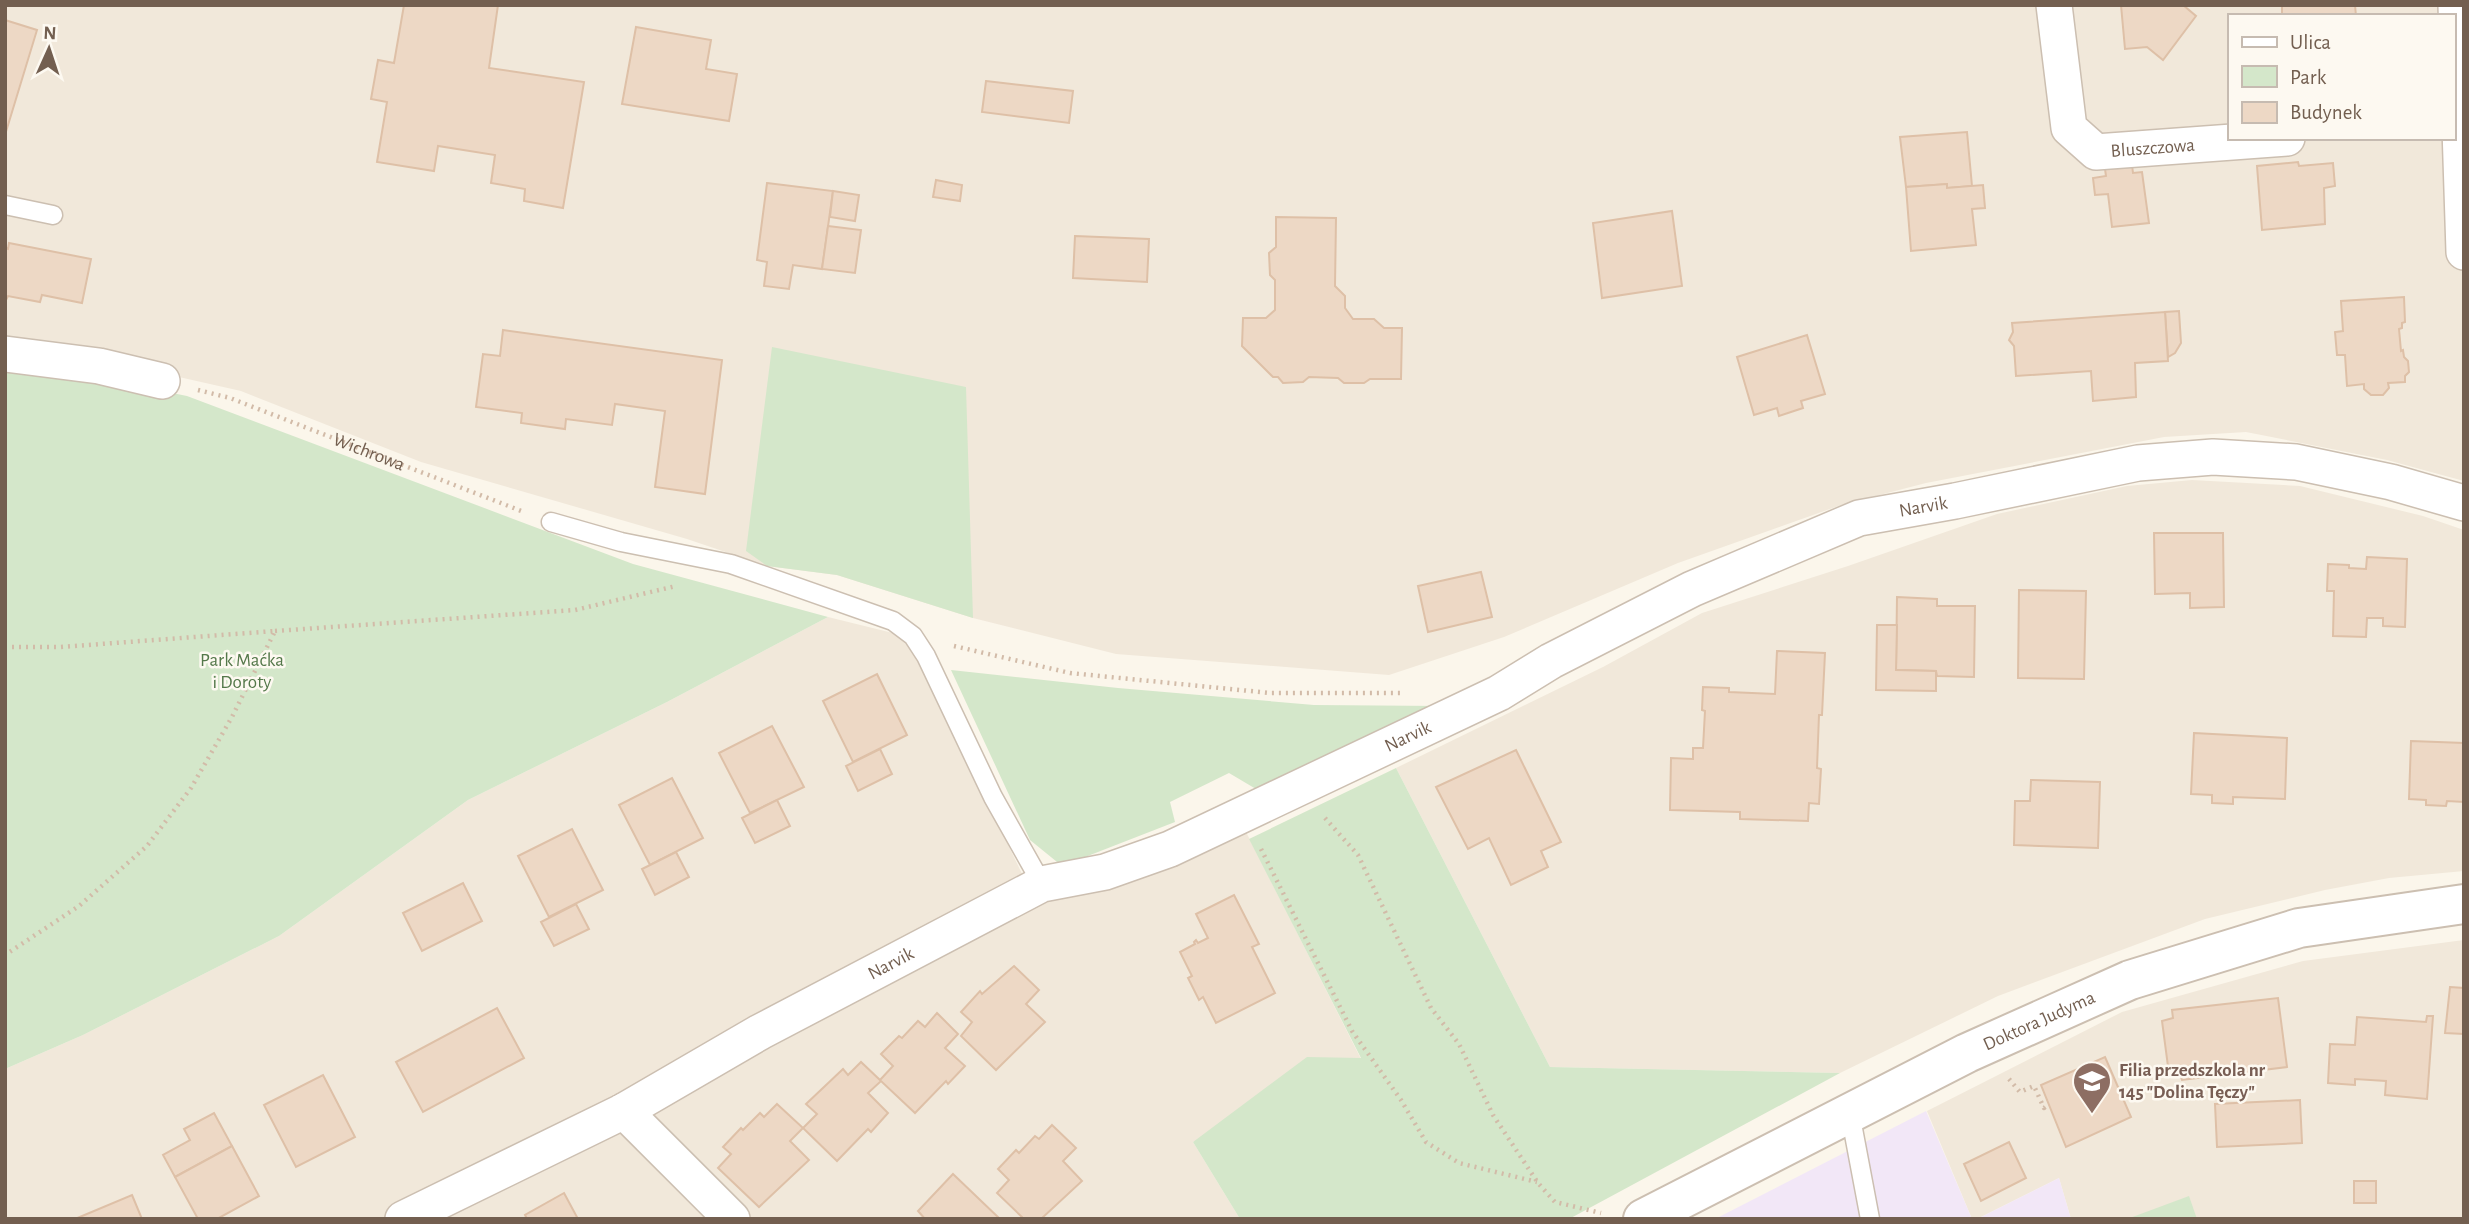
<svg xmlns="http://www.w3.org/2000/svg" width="2469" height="1224" viewBox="0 0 2469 1224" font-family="'Alegreya Sans',sans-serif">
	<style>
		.residential { fill: #f1e8da; fill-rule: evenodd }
		.education { fill: #f2e7f7 }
		.green { fill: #d4e7ca }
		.building { fill: #edd8c5; stroke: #dec0a7; stroke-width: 2 }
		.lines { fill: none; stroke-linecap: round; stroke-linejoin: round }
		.service-casing { stroke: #ccbfb1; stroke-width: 21 }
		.minor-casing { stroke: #ccbfb1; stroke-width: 38 }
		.tertiary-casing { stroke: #ccbfb1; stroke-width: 42 }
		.path { stroke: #d2bba8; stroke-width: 4.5; stroke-dasharray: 2 5; stroke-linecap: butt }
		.service { stroke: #fff; stroke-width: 18 }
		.minor { stroke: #fff; stroke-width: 35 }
		.tertiary { stroke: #fff; stroke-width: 38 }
		.labels { text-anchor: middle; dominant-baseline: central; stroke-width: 5; stroke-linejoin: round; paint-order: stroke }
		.street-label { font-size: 19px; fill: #735f50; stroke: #fdf9f1 }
		.park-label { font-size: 19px; fill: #54784a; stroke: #fdf9f1 }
		.education-label { font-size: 19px; font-weight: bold; fill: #785e54; stroke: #fdf9f1; text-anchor: start }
	</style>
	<rect width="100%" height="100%" fill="#fbf6eb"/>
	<g class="residential">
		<path d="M5 5H2464V481L2387 460 2246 432 2164 437 1926 483 1841 505 1678 563 1504 637 1389 675 1116 654 973 618 837 575 767 566 687 539 421 462 241 391 37 345 5 342ZM2229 16H2453V138H2229Z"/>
		<path d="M2192 480 2300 486 2423 516 2464 530V871L2389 878 2325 890 2205 919 1998 996 1840 1073 1550 1067 1396 768 1603 667 1702 613 1848 566 1997 514 2127 486Z"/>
		<path d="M828 617 909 637 1033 897 1243 826 1361 1059 1193 1142 1240 1219H5V1069L83 1035 279 936 468 800 667 702Z"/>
		<path d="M2464 940V1219H2071L2059 1178 1977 1219H1972L1927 1111 2122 1012 2303 961Z"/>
	</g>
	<g class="education">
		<path d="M1926 1111 1972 1219H1715Z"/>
		<path d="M2059 1178 2071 1219H1977Z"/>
	</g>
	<g class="green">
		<path d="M772 347 966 387 973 618 837 575 767 566 746 551Z"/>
		<path d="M5 364 39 366 187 396 633 564 828 617 667 702 468 800 279 936 83 1035 5 1069Z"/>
		<path d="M951 670 1118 688 1314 705 1442 706 1350 753 1256 789 1229 773 1170 802 1175 822 1062 866 1030 840Z"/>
		<path d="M1396 768 1550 1067 1840 1073 1569 1219H1240L1193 1142 1307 1057 1361 1058 1249 839Z"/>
		<path d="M2189 1196 2197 1219H2127Z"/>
	</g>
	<g class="building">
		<path d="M404 5H498L489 68 584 82 563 208 524 201 525 189 491 183 495 155 438 146 434 171 377 162 387 102 371 99 378 60 394 63Z"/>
		<path d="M2121 5H2183L2196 16 2163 60 2147 47 2125 49Z"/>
		<path d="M2282 5H2355L2356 16H2282Z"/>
		<path d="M5 20 37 30 5 135Z"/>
		<path d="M636 27 711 40 706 69 737 74 729 121 622 104Z"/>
		<path d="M986 81 1073 91 1069 123 982 112Z"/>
		<path d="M1967 132 1972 186 1947 188V184L1906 187 1900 137Z"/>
		<path d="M2298 162 2299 166 2333 163 2335 186 2324 188 2325 224 2262 230 2257 166Z"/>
		<path d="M2132 165 2133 173 2142 172 2149 223 2112 227 2108 194 2095 195 2093 178 2106 176 2105 169Z"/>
		<path d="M936 180 962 185 960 201 933 197Z"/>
		<path d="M767 183 833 191 822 269 793 265 789 289 764 286 767 262 757 260Z"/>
		<path d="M1947 184V188L1983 185 1985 208 1972 209 1976 245 1911 251 1906 187Z"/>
		<path d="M833 191 859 195 855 221 830 217Z"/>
		<path d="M1672 211 1682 286 1602 298 1593 223Z"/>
		<path d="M1276 217 1336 218 1335 286 1345 296V308L1353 319H1374L1384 328H1402L1401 379H1370L1364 383H1344L1338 378 1309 377 1303 382 1283 383 1278 377H1273L1242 346 1243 318H1266L1275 310V280L1270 275 1269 253 1276 247Z"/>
		<path d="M828 226 861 230 855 273 822 269Z"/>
		<path d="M1075 236 1149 239 1147 282 1073 278Z"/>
		<path d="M9 243 91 259 82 303 42 295 40 302 8 296 5 302V248L8 249Z"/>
		<path d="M2404 297 2405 322 2402 323V328L2399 329 2401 351 2403 350 2404 357 2408 361 2409 372 2405 376V382L2388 383 2389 388 2383 395H2371L2364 389V384L2347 386 2345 355H2337L2335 332 2343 331 2341 301Z"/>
		<path d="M2179 311 2181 343 2175 353 2168 357 2165 312Z"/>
		<path d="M2165 312 2168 361 2135 363 2136 397 2093 401 2091 371 2016 376 2014 346 2009 340 2013 332 2012 323Z"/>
		<path d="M503 330 722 360 705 494 655 487 665 411 615 404 612 425 566 419 565 429 521 423 522 413 476 407 483 354 500 356Z"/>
		<path d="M1807 335 1825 394 1801 401 1803 408 1779 416 1777 408 1754 415 1737 357Z"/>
		<path d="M2154 533H2223L2224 607 2190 608V593L2155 594Z"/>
		<path d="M2367 557 2407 559 2405 627 2383 626V618H2367L2366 637 2333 636 2334 591H2327L2328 564 2349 565V568L2366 569Z"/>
		<path d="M1481 572 1492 617 1428 632 1418 586Z"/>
		<path d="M2019 590 2086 591 2084 679 2018 678Z"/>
		<path d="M1897 597 1937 599V606H1975L1974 677 1937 676 1936 671 1896 670Z"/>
		<path d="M1877 625H1897L1896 670 1936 671V691L1876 690Z"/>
		<path d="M1777 651 1825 653 1822 715H1819L1817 768 1821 769 1819 804 1809 803 1808 821 1740 819V812L1670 810 1671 758 1693 759V748H1703L1705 711 1702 710 1703 687 1729 688V692L1775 694Z"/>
		<path d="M877 674 907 735 853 762 823 701Z"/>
		<path d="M772 726 804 787 750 813 719 753Z"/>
		<path d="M2194 733 2287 738 2285 799 2233 797V804L2212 803V795L2191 794Z"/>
		<path d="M2411 741 2464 743V802L2447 801 2446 806 2426 805V800L2409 799Z"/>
		<path d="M880 749 892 774 858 791 846 766Z"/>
		<path d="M1516 750 1561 842 1541 851 1548 867 1511 885 1489 838 1468 849 1436 787Z"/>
		<path d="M672 778 703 838 650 865 619 805Z"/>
		<path d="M2031 780 2100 782 2098 848 2014 845 2015 801H2030Z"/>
		<path d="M777 800 790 826 755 843 742 818Z"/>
		<path d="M572 829 603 890 549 917 518 856Z"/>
		<path d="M676 852 689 877 655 895 642 869Z"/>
		<path d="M463 883 482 921 422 951 403 913Z"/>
		<path d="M1234 895 1259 944 1252 947 1275 993 1216 1023 1203 997 1199 1000 1188 978 1192 976 1180 952 1195 944 1194 942 1196 940 1198 943 1208 938 1196 914Z"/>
		<path d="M576 904 589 929 554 946 541 922Z"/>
		<path d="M1014 966 1039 990 1026 1004 1045 1022 996 1070 961 1036 972 1022 961 1012 980 991 982 994Z"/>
		<path d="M2450 987 2464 988V1034L2445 1033Z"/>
		<path d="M2278 998 2287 1067 2182 1080 2180 1073 2169 1074 2162 1021 2173 1018 2172 1010Z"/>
		<path d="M497 1008 524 1058 423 1112 396 1062Z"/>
		<path d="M937 1013 958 1034 945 1048 965 1066 948 1084 946 1081 915 1113 881 1081 868 1093 888 1113 871 1132 868 1129 837 1161 803 1128 817 1114 806 1104 843 1069 848 1075 861 1062 880 1080 893 1066 881 1054 899 1036 902 1038 918 1021 925 1027Z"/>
		<path d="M2427 1016H2433L2427 1099 2385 1095 2386 1081 2355 1079V1085L2328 1083 2330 1044 2355 1045 2357 1017 2426 1022Z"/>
		<path d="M2105 1057 2131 1117 2066 1147 2041 1085Z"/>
		<path d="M323 1075 355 1137 296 1167 264 1105Z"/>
		<path d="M2300 1100 2302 1143 2217 1147 2215 1104Z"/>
		<path d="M777 1104 803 1128 790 1141 809 1160 759 1207 718 1168 731 1154 723 1147 741 1128 743 1130 760 1113 764 1117Z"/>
		<path d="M214 1113 232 1146 175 1177 163 1155 190 1140 184 1129Z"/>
		<path d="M1052 1125 1076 1148 1063 1161 1082 1181 1041 1219H1024L997 1193 1009 1180 998 1169 1016 1150 1019 1153 1035 1136 1039 1139Z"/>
		<path d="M2009 1142 2026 1178 1981 1201 1964 1164Z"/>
		<path d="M232 1146 259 1196 217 1219H198L175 1177Z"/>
		<path d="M953 1174 1000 1219H925L918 1211Z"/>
		<rect x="2354" y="1181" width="22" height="22"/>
		<path d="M564 1193 578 1219H527L525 1215Z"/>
		<path d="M132 1195 142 1219H75Z"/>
	</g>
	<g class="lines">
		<defs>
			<g id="service">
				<path d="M5 205 53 215"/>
				<path d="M551 522 621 542 731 564 893 621 913 636 926 656 993 797 1042 884"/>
				<path d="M1850 1113 1870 1219"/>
			</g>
			<g id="minor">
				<path id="s2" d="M2054 5 2069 128 2096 152 2287 138"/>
				<path d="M2456 5 2464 252"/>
				<path d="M5 354 99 366 162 381"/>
				<path d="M624 1111 732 1219"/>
				<path id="s3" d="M403 1219 624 1111 760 1032 1042 884 1105 872 1170 849 1499 693 1551 661 1692 589 1859 518 1955 501 2138 463 2213 457 2296 462 2391 482 2464 503"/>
			</g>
			<g id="tertiary">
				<path id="s4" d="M1643 1219 1967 1053 2130 980 2299 928 2464 904"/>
			</g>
		</defs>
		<use href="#service" class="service-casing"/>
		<use href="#minor" class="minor-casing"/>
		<use href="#tertiary" class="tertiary-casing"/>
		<g class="path">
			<path id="s1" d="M198 390 230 398 524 512"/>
			<path d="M275 631 575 610 676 586"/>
			<path d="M954 646 1070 673 1270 693H1403"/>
			<path d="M5 647H61L275 631 232 717 191 788 147 846 79 906 5 955"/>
			<path d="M1325 818 1358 855 1431 1008 1459 1044 1493 1115 1538 1183 1555 1202 1601 1213"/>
			<path d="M1261 849 1352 1031 1401 1100 1426 1142 1459 1163 1537 1182"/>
			<path d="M2009 1079 2020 1092 2034 1086 2044 1108 2049 1104"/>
		</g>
		<use href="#service" class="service"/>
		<use href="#minor" class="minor"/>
		<use href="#tertiary" class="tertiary"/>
	</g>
	<defs>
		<symbol id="school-pin" viewBox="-11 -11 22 30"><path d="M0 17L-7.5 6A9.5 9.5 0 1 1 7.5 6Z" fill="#8d6e63" stroke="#fdf9f1"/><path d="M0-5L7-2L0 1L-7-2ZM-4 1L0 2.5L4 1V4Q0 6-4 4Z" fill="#fff"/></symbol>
	</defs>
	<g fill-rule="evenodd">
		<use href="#school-pin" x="2070" y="1059" width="44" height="60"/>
	</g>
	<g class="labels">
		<g class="street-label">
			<text stroke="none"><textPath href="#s2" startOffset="217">Bluszczowa</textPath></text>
			<text stroke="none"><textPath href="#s1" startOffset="182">Wichrowa</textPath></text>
			<text stroke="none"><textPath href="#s3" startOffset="1685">Narvik</textPath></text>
			<text stroke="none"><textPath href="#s3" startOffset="1118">Narvik</textPath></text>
			<text stroke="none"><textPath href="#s3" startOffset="551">Narvik</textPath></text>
			<text stroke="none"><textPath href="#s4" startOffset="443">Doktora Judyma</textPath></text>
		</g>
		<g class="park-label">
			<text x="242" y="660">Park Maćka<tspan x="242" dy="22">i Doroty</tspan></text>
		</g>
		<g class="education-label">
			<text x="2119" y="1070">Filia przedszkola nr<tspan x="2119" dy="22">145 "Dolina Tęczy"</tspan></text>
		</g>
	</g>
	<rect width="2469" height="1224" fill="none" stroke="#735f50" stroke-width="14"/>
	<rect x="2228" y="14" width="228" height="126" fill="#fdf9f1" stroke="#c6bbb1" stroke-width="2"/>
	<rect x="2242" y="37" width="35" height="10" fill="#ffffff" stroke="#c6bbb1" stroke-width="2"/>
	<text x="2290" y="49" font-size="21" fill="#735f50">Ulica</text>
	<rect x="2242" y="66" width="35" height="21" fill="#d4e7ca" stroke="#c6bbb1" stroke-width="2"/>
	<text x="2290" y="84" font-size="21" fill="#735f50">Park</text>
	<rect x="2242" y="102" width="35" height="21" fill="#edd8c5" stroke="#c6bbb1" stroke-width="2"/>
	<text x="2290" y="119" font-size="21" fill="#735f50">Budynek</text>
	<g transform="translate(49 49) rotate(3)" stroke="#fdf9f1" stroke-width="5" paint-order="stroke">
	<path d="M0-5L12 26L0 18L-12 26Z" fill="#735f50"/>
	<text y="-10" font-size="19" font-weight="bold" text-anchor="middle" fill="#735f50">N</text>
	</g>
</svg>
